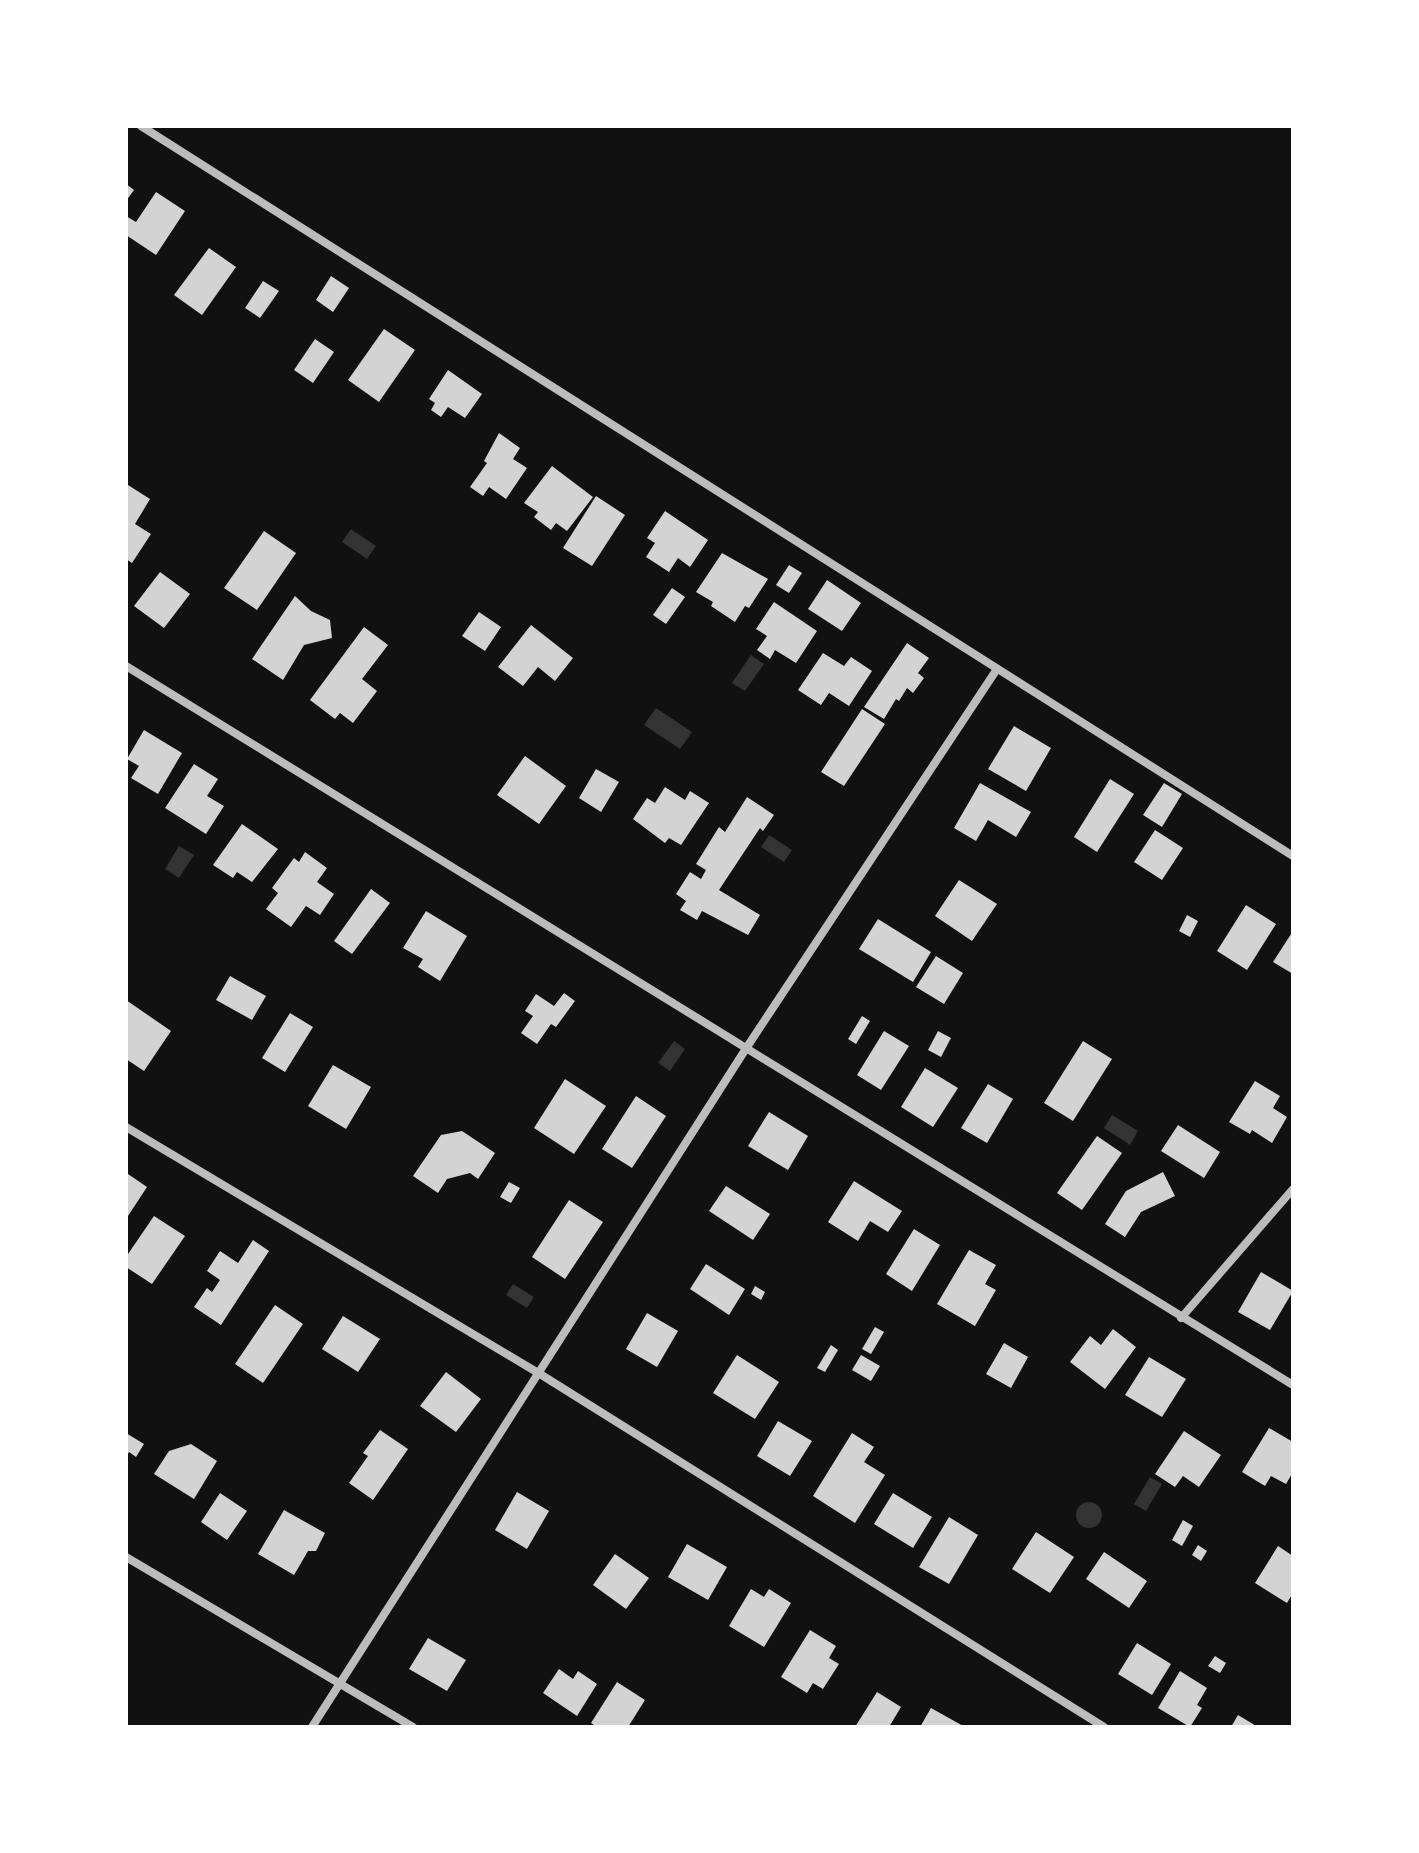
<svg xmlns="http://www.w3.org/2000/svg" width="1419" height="1853" viewBox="0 0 1419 1853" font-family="Barlow,sans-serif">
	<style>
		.water { fill: #333 }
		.building { fill: #d3d3d3 }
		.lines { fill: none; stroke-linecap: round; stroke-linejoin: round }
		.minor { stroke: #bcbcbc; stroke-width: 8 }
	</style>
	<rect width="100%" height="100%" fill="#111"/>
	<g class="water">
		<path d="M351 529 376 546 367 559 342 542Z"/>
		<path d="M751 655 764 664 745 691 732 683Z"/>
		<path d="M656 708 692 732 680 749 644 725Z"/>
		<path d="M769 835 792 850 784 862 761 847Z"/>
		<path d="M179 846 194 855 179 878 165 869Z"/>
		<path d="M674 1041 685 1049 670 1071 658 1063Z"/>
		<path d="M1112 1115 1138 1131 1130 1145 1104 1128Z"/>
		<path d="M513 1284 534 1297 527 1308 506 1295Z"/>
		<path d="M1150 1477 1162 1484 1146 1511 1134 1504Z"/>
		<circle cx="1089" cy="1515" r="13"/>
	</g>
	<g class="building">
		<path d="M126 184 134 190 126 201Z"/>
		<path d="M156 192 185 211 156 255 126 235V216L136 222Z"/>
		<path d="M209 248 236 267 202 315 174 295Z"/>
		<path d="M331 276 349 288 333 312 316 300Z"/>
		<path d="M263 281 279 291 260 318 245 308Z"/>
		<path d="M384 329 415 350 379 402 348 380Z"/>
		<path d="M315 339 334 352 313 383 294 370Z"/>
		<path d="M448 370 482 394 465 418 448 407 441 417 431 410 435 403 429 399Z"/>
		<path d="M499 433 520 448 513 459 527 468 506 499 489 487 483 496 470 487 487 463 484 461Z"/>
		<path d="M552 466 593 497 567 531 556 523 551 530 534 517 538 512 524 503Z"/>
		<path d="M128 485 150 499 135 524 151 534 132 563 126 559V489Z"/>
		<path d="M596 496 625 515 592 566 563 548Z"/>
		<path d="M665 511 708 540 690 567 678 558 669 572 646 557 655 543 647 538Z"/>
		<path d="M264 531 296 553 257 610 224 588Z"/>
		<path d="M722 553 768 579 749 608 745 606 735 622 711 606 713 602 696 592Z"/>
		<path d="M789 565 802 573 789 593 776 585Z"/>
		<path d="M160 572 190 594 164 628 134 606Z"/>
		<path d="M827 580 861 603 842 631 808 609Z"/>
		<path d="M672 588 685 597 666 624 653 615Z"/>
		<path d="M295 596 311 611 330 620 332 638 304 645 283 680 252 659Z"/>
		<path d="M774 602 817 631 796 663 775 650 770 659 757 650 767 636 756 629Z"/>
		<path d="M479 612 501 627 485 651 462 636Z"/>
		<path d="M531 625 573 658 555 681 538 667 523 686 498 667Z"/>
		<path d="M364 627 388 645 362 679 377 691 353 723 340 713 335 719 310 700Z"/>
		<path d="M907 643 929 658 918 673 924 678 913 693 907 688 899 701 896 699 884 719 864 707Z"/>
		<path d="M823 653 844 666 851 657 872 671 849 706 829 693 821 705 798 690Z"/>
		<path d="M862 709 885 724 844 786 821 772Z"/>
		<path d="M1014 726 1051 748 1026 791 988 769Z"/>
		<path d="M144 730 182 753 158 794 131 778 139 766 127 759Z"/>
		<path d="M525 756 566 786 539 824 497 795Z"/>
		<path d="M194 764 218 779 207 796 224 806 206 834 165 808Z"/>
		<path d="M596 769 619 782 601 812 579 798Z"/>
		<path d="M1110 779 1134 794 1097 852 1074 837Z"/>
		<path d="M980 783 1031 812 1016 837 988 820 976 841 954 828Z"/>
		<path d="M1164 783 1182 794 1162 827 1143 815Z"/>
		<path d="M665 787 685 800 690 791 709 803 681 845 669 838 665 843 633 819 647 798 655 803Z"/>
		<path d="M747 797 774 815 763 831 760 828 719 890 760 915 748 935 702 911 697 920 680 910 686 901 676 894 690 872 701 879 706 870 696 864 719 827 725 832Z"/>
		<path d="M242 824 278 849 252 882 237 872 233 878 213 865Z"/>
		<path d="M1155 830 1183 848 1162 880 1134 862Z"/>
		<path d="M305 852 327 868 317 882 334 894 320 915 306 906 291 927 266 909 278 893 272 888 294 858 299 862Z"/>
		<path d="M959 880 997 904 972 941 935 916Z"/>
		<path d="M371 889 390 903 352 954 334 941Z"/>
		<path d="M1246 905 1276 924 1247 970 1217 951Z"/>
		<path d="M426 911 467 936 440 981 418 967 423 959 403 948Z"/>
		<path d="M1187 915 1198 921 1190 937 1179 931Z"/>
		<path d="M878 919 931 952 913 982 859 949Z"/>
		<path d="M1293 931V974L1273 962Z"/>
		<path d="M936 956 963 973 944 1004 916 987Z"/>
		<path d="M230 976 266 996 252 1020 216 1000Z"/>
		<path d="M564 993 575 1001 556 1027 551 1024 537 1044 521 1033 533 1016 525 1011 536 994 554 1006Z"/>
		<path d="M126 1000 171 1031 144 1071 126 1059Z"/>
		<path d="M290 1013 313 1027 285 1072 262 1058Z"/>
		<path d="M862 1016 870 1021 856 1044 848 1039Z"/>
		<path d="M884 1031 909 1046 881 1090 857 1075Z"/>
		<path d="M938 1031 951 1038 941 1057 928 1050Z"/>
		<path d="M1083 1041 1112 1059 1073 1121 1044 1103Z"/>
		<path d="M333 1065 371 1087 346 1129 308 1106Z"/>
		<path d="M925 1068 958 1088 933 1127 901 1107Z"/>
		<path d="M565 1079 606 1106 574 1154 534 1128Z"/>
		<path d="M1255 1081 1280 1096 1273 1108 1287 1117 1272 1143 1252 1130 1250 1134 1229 1122Z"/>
		<path d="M988 1084 1013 1099 987 1143 961 1128Z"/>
		<path d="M636 1096 666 1116 632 1168 602 1149Z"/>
		<path d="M769 1112 808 1136 788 1170 748 1146Z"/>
		<path d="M1178 1125 1220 1152 1204 1178 1161 1151Z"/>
		<path d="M462 1131 495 1153 478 1179 470 1173 447 1179 438 1193 413 1176 441 1135Z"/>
		<path d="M1097 1136 1122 1153 1082 1210 1057 1193Z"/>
		<path d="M1163 1172 1175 1196 1141 1212 1125 1237 1105 1224 1126 1191Z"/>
		<path d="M128 1174 147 1187 126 1219V1177Z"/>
		<path d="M854 1181 902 1211 888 1232 870 1221 858 1241 828 1222Z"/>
		<path d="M509 1182 520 1188 511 1203 500 1197Z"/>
		<path d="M726 1186 770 1214 753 1240 709 1211Z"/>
		<path d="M569 1200 603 1222 565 1279 532 1257Z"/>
		<path d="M154 1216 185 1236 152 1284 126 1267V1257Z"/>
		<path d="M914 1229 940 1245 912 1291 886 1274Z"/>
		<path d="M253 1240 269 1251 221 1325 194 1307 207 1288 212 1292 220 1280 207 1271 220 1251 238 1263Z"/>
		<path d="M969 1250 996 1265 985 1284 996 1290 975 1326 937 1304Z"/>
		<path d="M706 1264 745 1289 729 1315 690 1289Z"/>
		<path d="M1261 1272 1293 1291 1270 1330 1238 1312Z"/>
		<path d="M755 1286 765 1292 761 1300 751 1294Z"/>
		<path d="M275 1305 303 1324 263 1383 235 1364Z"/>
		<path d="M647 1313 678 1331 657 1367 626 1349Z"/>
		<path d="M343 1316 380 1339 358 1372 322 1349Z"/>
		<path d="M875 1327 884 1332 871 1354 862 1349Z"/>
		<path d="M1113 1329 1136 1347 1105 1389 1070 1362 1090 1336 1101 1345Z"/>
		<path d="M1004 1343 1028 1357 1011 1388 986 1374Z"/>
		<path d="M831 1345 838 1350 825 1372 817 1368Z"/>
		<path d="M737 1355 779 1382 755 1419 713 1393Z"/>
		<path d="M861 1355 880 1366 871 1381 852 1370Z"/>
		<path d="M1149 1357 1186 1379 1162 1417 1125 1395Z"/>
		<path d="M446 1372 481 1399 456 1432 420 1406Z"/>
		<path d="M778 1421 812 1441 790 1476 757 1456Z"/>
		<path d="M1269 1428 1293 1442V1472L1286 1484 1271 1476 1265 1486 1242 1472Z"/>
		<path d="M380 1430 408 1449 373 1500 349 1483 368 1456 363 1453Z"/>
		<path d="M1184 1431 1221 1455 1199 1487 1183 1476 1175 1487 1155 1474Z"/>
		<path d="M126 1433 144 1444 136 1457 129 1452 126 1457Z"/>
		<path d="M852 1433 874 1447 864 1462 885 1475 855 1523 813 1496Z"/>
		<path d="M191 1444 217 1461 194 1499 154 1474 169 1451Z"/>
		<path d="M517 1492 549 1511 527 1549 495 1530Z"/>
		<path d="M220 1493 247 1511 227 1540 201 1522Z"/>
		<path d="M893 1493 932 1517 913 1548 874 1524Z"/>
		<path d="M284 1510 325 1533 316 1551H308L294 1575 258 1554Z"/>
		<path d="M949 1517 978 1535 949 1584 919 1567Z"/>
		<path d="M1183 1520 1193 1526 1182 1546 1172 1540Z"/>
		<path d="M1036 1532 1074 1557 1050 1593 1012 1569Z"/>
		<path d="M687 1544 727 1567 708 1600 668 1577Z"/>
		<path d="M1198 1545 1207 1551 1201 1561 1192 1555Z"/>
		<path d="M1278 1546 1293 1556V1593L1287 1603 1255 1583Z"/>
		<path d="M1104 1552 1147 1581 1129 1608 1086 1579Z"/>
		<path d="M615 1554 649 1578 626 1609 593 1585Z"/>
		<path d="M751 1589 764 1597 769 1589 791 1603 764 1647 729 1626Z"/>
		<path d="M810 1630 836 1646 829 1658 839 1664 823 1689 813 1683 807 1693 781 1677Z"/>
		<path d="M428 1638 466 1660 447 1691 409 1669Z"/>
		<path d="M1137 1643 1171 1664 1152 1695 1118 1674Z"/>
		<path d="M1215 1656 1226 1663 1220 1673 1208 1666Z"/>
		<path d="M559 1669 573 1679 578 1671 597 1684 577 1716 543 1693Z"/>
		<path d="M1180 1671 1207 1688 1197 1705 1202 1708 1190 1727 1158 1708Z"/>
		<path d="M617 1682 645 1700 628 1727H597L591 1723Z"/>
		<path d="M877 1692 901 1707 889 1727H855Z"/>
		<path d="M931 1708 965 1727H920Z"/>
		<path d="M1238 1715 1258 1727H1231Z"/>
	</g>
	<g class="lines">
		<g class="minor">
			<path d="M141 126 1293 856"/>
			<path d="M126 666 1293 1385"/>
			<path d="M126 1127 540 1374 1104 1727"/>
			<path d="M1181 1318 1293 1189"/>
			<path d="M126 1557 413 1727"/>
			<path d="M312 1727 747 1047 997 669"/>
		</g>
	</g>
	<rect width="1419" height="1853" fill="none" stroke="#ffffff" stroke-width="256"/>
</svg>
